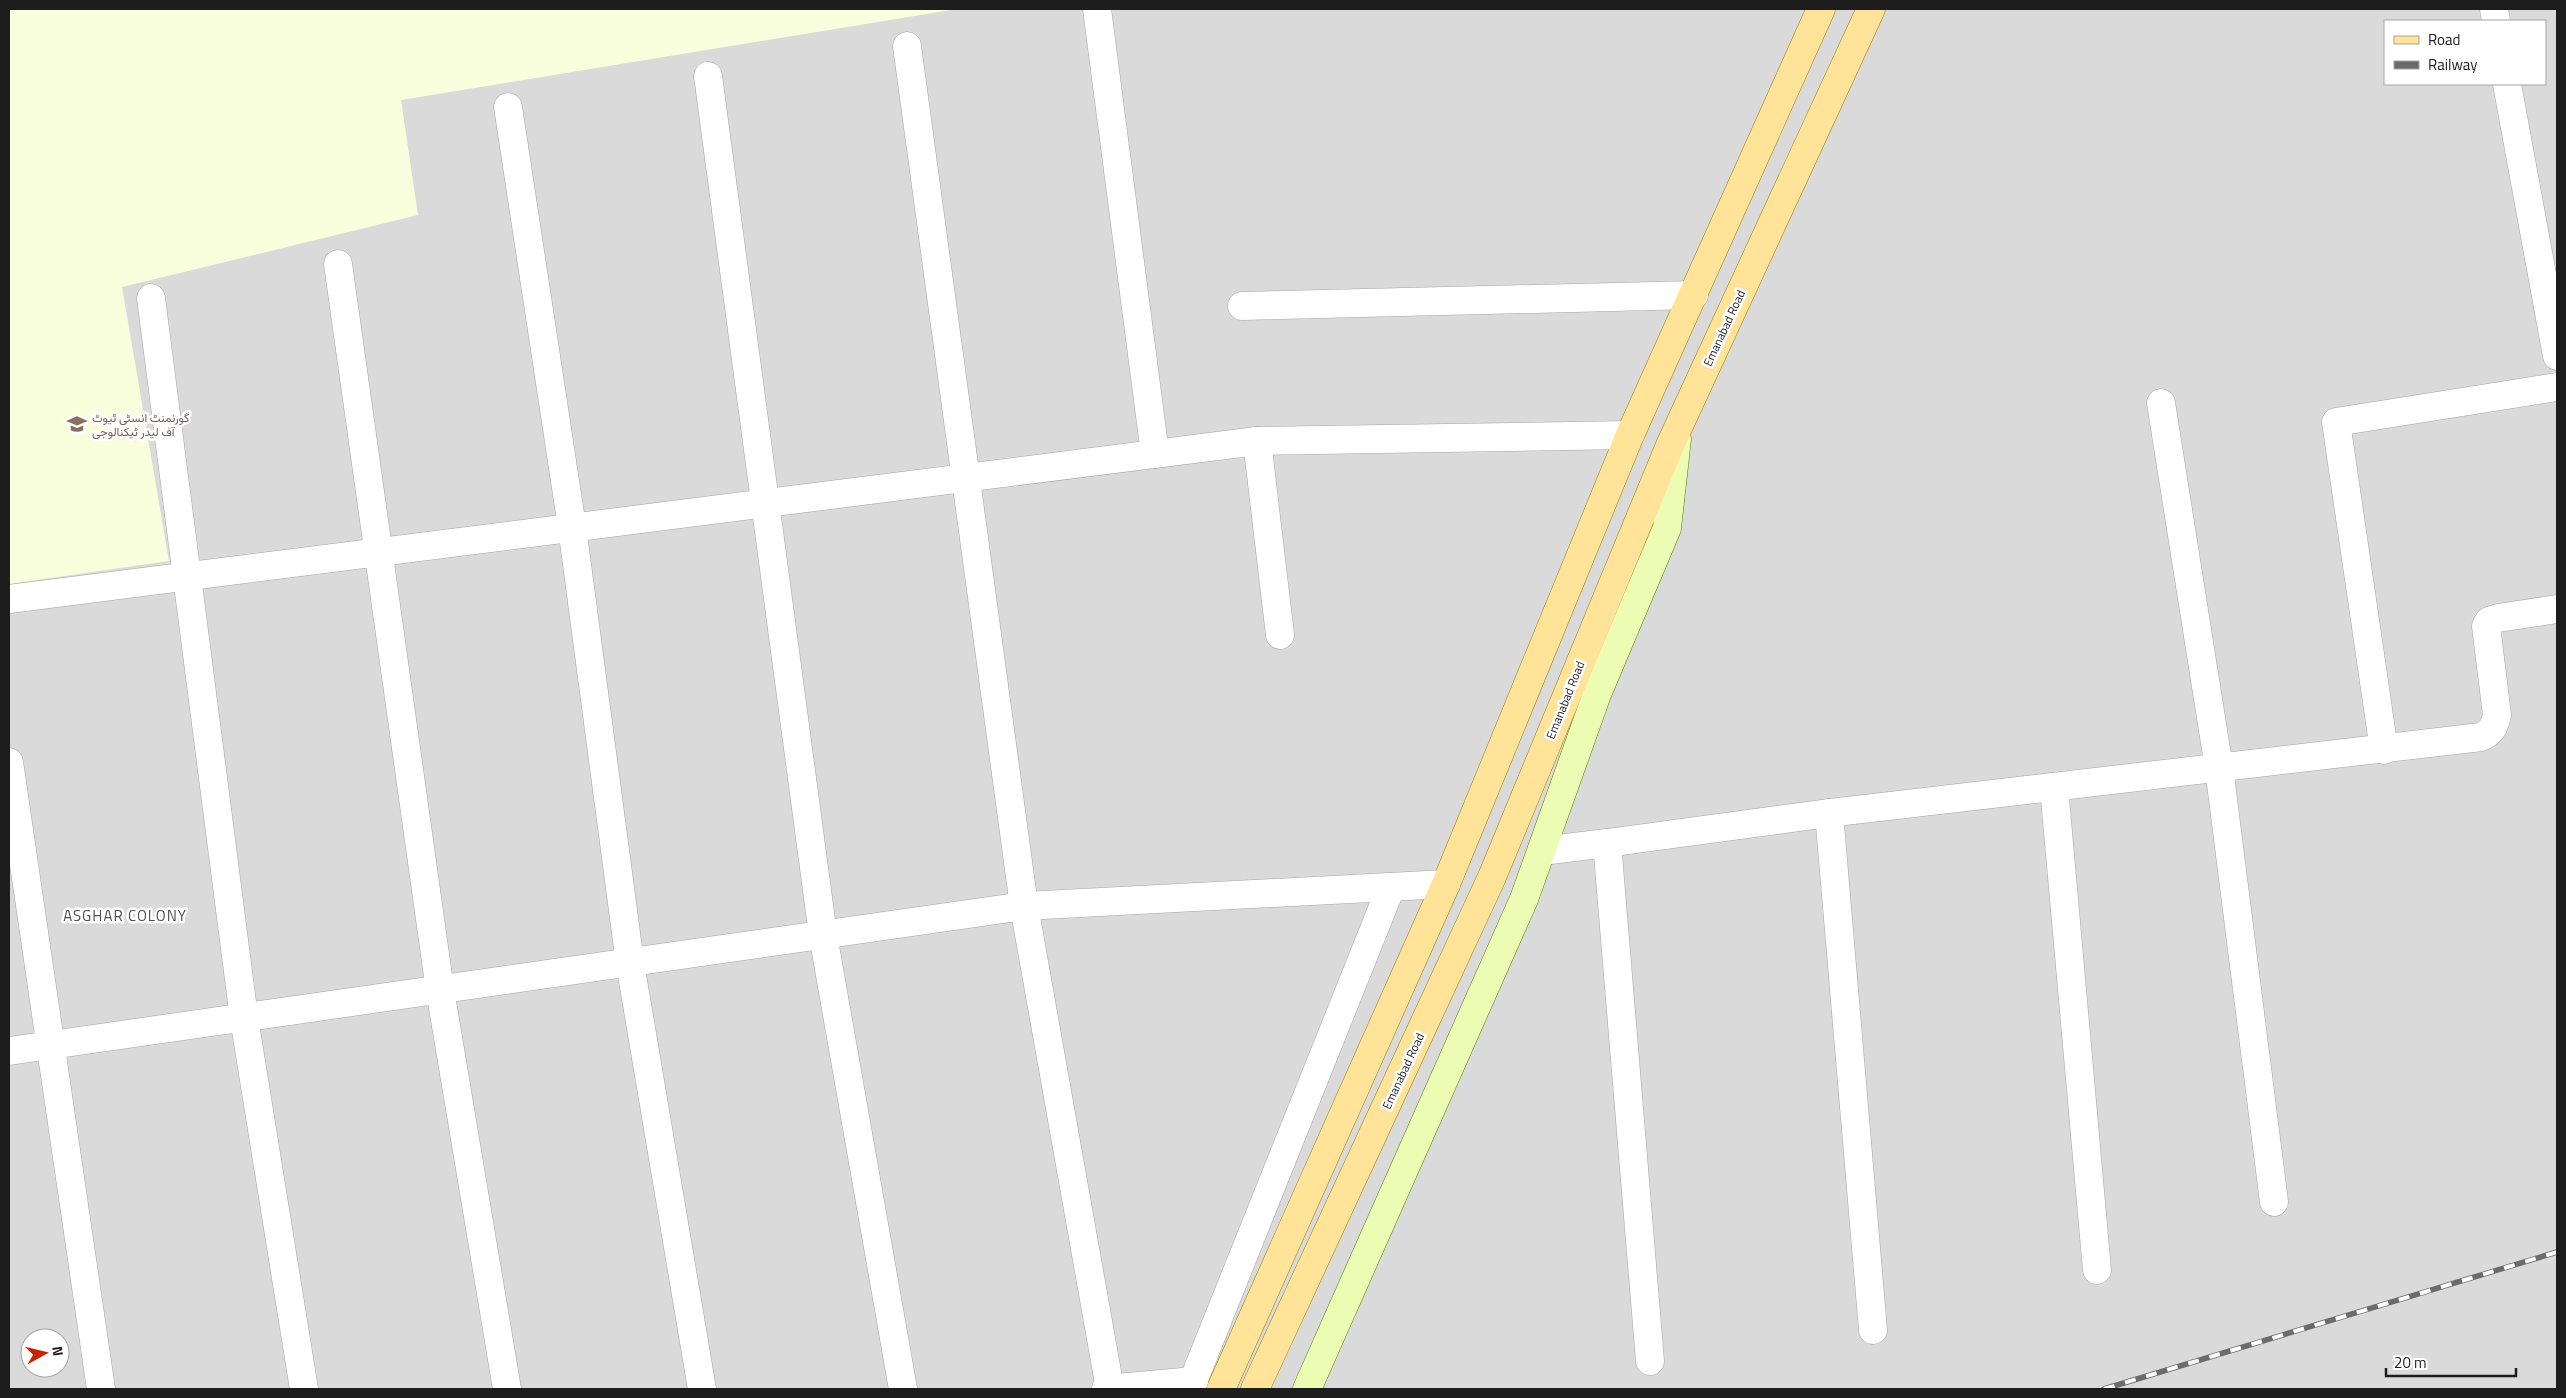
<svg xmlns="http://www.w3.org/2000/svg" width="2566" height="1398" viewBox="0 0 2566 1398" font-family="'Titillium Web',Vazirmatn,sans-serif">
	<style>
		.residential { fill: #dbdada; fill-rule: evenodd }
		.education { fill: #f9ffdc }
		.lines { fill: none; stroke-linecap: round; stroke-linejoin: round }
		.minor-casing { stroke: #a4a4a4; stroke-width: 29 }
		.secondary-casing { stroke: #587900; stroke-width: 29 }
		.primary-casing { stroke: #977d00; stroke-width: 29 }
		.minor { stroke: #fff; stroke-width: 28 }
		.secondary { stroke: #edfcb3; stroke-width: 28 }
		.primary { stroke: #ffe398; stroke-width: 28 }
		.rail-casing { stroke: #6b6b6b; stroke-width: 5.5 }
		.rail { stroke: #fff; stroke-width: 4; stroke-dasharray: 11; stroke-linecap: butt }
		.labels { text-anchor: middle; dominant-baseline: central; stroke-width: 5; stroke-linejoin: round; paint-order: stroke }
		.street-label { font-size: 12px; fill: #1d1d1d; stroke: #fff }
		.education-label { font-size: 12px; fill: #785e54; stroke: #fff; text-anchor: start }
		.quarter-label { font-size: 15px; letter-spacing: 1px; fill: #505050; stroke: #fff }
	</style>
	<rect width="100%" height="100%" fill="#efede3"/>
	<path class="residential" d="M9 9H2557V1389H9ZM2385 21H2545V84H2385ZM30 1338H60V1368H30Z"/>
	<path class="education" d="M9 9H957L401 100 418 215 122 287 169 561 9 584Z"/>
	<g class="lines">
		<defs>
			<g id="minor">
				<path d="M1097 9 1155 454"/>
				<path d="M2494 9 2496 21"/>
				<path d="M907 46 1024 906 1110 1389"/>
				<path d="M708 76 823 935 903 1389"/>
				<path d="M2507 84 2557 356"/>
				<path d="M508 107 572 527 630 963 702 1389"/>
				<path d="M338 264 440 990 507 1389"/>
				<path d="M151 298 244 1018 304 1389"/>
				<path d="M1242 306 1694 295"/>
				<path d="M2161 403 2219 768 2274 1202"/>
				<path d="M1257 441 1280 635"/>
				<path d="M9 599 1257 441 1630 435"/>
				<path d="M2384 750 2336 422 2557 387"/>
				<path d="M9 762 101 1389"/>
				<path d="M2054 787 2097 1270"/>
				<path d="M1829 813 1873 1330"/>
				<path d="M1607 843 1829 813 2481 737C2492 732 2494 727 2497 715L2486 626 2489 621 2498 618 2557 609"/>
				<path d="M1542 851 1607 843 1650 1361"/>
				<path d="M9 1051 1024 906 1446 884"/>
				<path d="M1106 1389 1194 1381"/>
				<path d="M1190 1389 1391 887"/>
			</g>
			<path id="secondary" d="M1307 1389 1524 899 1597 694 1667 528 1677 439"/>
			<g id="primary">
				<path d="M1221 1389 1446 884 1630 435 1821 9"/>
				<path d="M1255 1389 1492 877 1671 443 1871 9"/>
			</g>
		</defs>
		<use href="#minor" class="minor-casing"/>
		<use href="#secondary" class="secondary-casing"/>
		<use href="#primary" class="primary-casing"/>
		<use href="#minor" class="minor"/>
		<use href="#secondary" class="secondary"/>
		<use href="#primary" class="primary"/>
		<defs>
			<path id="rail" d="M2104 1389 2557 1252"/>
		</defs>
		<use href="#rail" class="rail-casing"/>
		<use href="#rail" class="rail"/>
	</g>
	<defs>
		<symbol id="school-bare" viewBox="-9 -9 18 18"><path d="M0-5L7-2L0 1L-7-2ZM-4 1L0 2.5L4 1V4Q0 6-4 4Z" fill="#8d6e63" stroke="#fff" stroke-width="2.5" paint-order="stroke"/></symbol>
	</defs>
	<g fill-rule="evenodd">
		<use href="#school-bare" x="63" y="410" width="28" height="28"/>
	</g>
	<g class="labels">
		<g class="street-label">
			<text transform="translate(1724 328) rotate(-65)">Emanabad Road</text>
			<text transform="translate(1565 700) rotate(-68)">Emanabad Road</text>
			<text transform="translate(1403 1071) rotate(-65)">Emanabad Road</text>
		</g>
		<g class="education-label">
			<text x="92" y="417">گورنمنٹ انسٹی ٹیوٹ<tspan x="92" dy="14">آف لیدر ٹیکنالوجی</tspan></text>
		</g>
		<g class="quarter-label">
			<text x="125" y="915">ASGHAR COLONY</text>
		</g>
	</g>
	<rect width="2566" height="1398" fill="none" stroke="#1d1d1d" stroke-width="20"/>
	<rect x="2384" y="20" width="162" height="65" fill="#ffffff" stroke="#a5a5a5"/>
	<rect x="2394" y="36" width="25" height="8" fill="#ffe398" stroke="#a5a5a5"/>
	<text x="2428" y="45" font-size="15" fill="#1d1d1d">Road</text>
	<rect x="2394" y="61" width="25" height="8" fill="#6b6b6b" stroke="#a5a5a5"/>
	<text x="2428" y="70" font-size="15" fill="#1d1d1d">Railway</text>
	<g transform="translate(45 1353) rotate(82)"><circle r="24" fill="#ffffff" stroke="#a5a5a5"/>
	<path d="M0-4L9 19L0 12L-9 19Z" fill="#cb2100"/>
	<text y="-8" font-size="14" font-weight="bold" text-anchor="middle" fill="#1d1d1d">N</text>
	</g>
	<path d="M2386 1368v8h130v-8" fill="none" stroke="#1d1d1d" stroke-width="2.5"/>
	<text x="2394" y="1368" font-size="15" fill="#1d1d1d" stroke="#ffffff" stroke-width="4" paint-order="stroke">20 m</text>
</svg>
